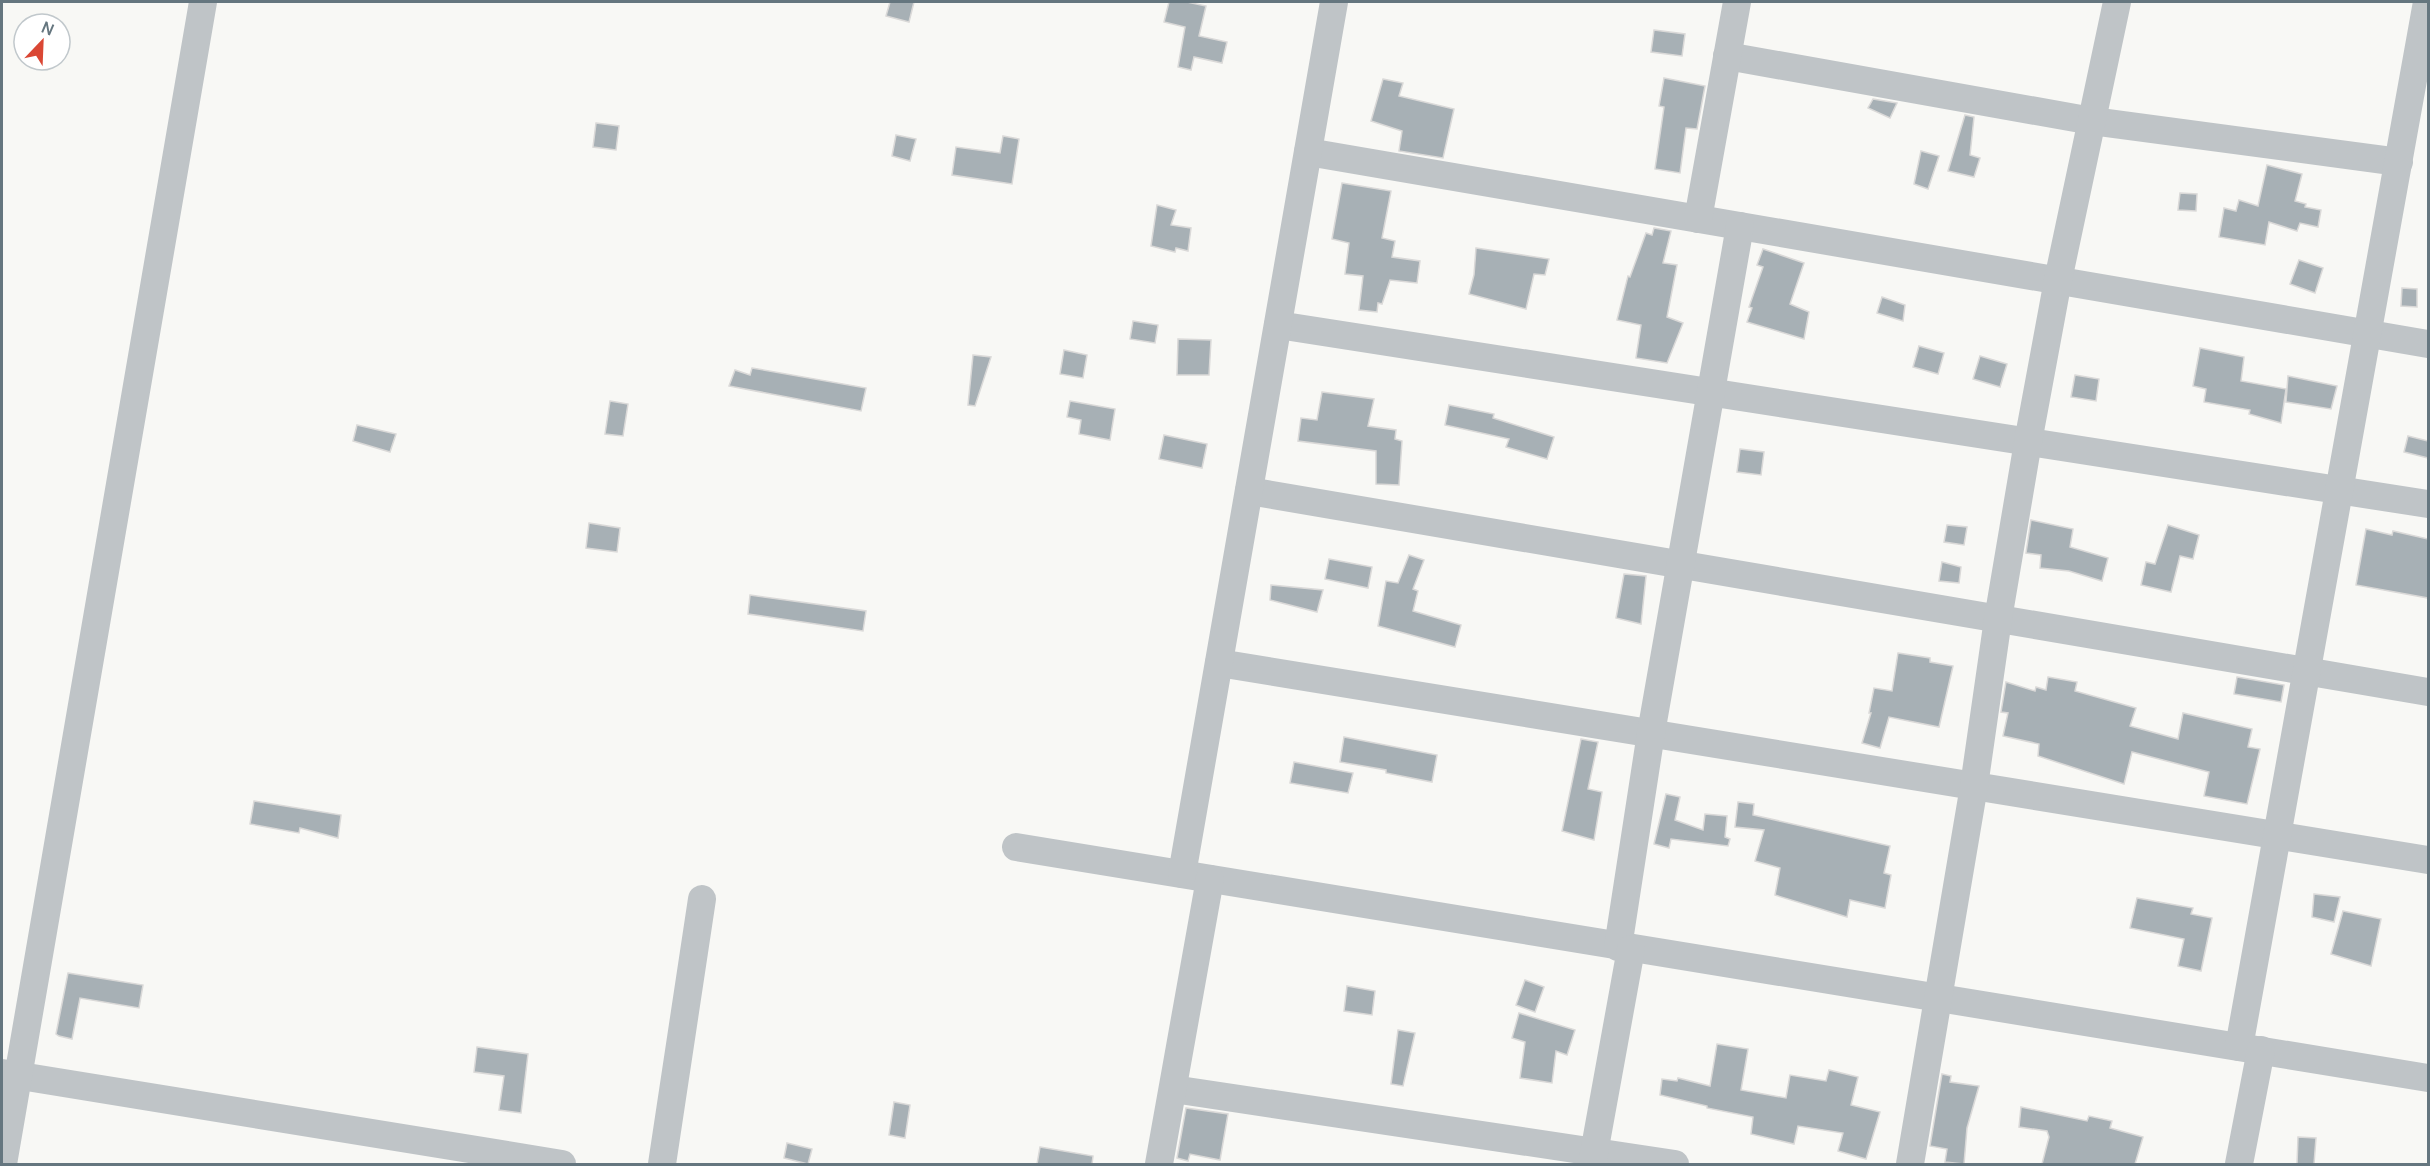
<svg xmlns="http://www.w3.org/2000/svg" width="2430" height="1166" viewBox="0 0 2430 1166" font-family="Manrope,sans-serif">
	<style>
		.building { fill: #a7b0b5; stroke: #dad9d8; stroke-width: 1.5 }
		.lines { fill: none; stroke-linecap: round; stroke-linejoin: round }
		.minor { stroke: #bfc4c7; stroke-width: 28 }
	</style>
	<rect width="100%" height="100%" fill="#f8f8f5"/>
	<g class="building">
		<path d="M890 2H914L909 22 886 16Z"/>
		<path d="M1169 2H1187L1206 6 1199 36 1227 42 1222 63 1194 57 1191 70 1178 67 1185 27 1164 22Z"/>
		<path d="M1654 30 1685 34 1682 56 1651 52Z"/>
		<path d="M1664 78 1705 86 1697 129 1686 128 1680 173 1655 169 1664 107 1659 106Z"/>
		<path d="M1383 79 1403 83 1399 96 1454 109 1443 158 1399 151 1402 131 1371 121Z"/>
		<path d="M1873 99 1897 103 1890 118 1868 108Z"/>
		<path d="M1965 115 1974 117 1970 155 1980 158 1974 177 1948 171Z"/>
		<path d="M596 123 619 126 616 150 593 147Z"/>
		<path d="M896 135 916 139 910 161 892 156Z"/>
		<path d="M1003 136 1019 139 1012 184 952 175 956 147 1000 153Z"/>
		<path d="M1921 151 1939 156 1928 189 1914 184Z"/>
		<path d="M2267 165 2302 174 2295 201 2306 204 2305 207 2321 210 2318 227 2300 223 2297 231 2269 222 2265 245 2219 237 2224 208 2236 211 2239 200 2258 206Z"/>
		<path d="M1342 183 1391 191 1382 238 1395 241 1392 257 1420 261 1417 283 1390 280 1382 304 1378 303 1377 312 1359 310 1363 276 1345 274 1349 243 1332 239Z"/>
		<path d="M2180 193 2197 194 2196 211 2178 210Z"/>
		<path d="M1157 205 1176 210 1171 225 1191 228 1188 251 1176 248 1175 252 1151 246Z"/>
		<path d="M1654 228 1671 231 1663 263 1677 265 1667 317 1683 323 1667 363 1636 358 1641 325 1617 320 1628 276 1630 277 1646 233 1652 235Z"/>
		<path d="M1476 248 1549 259 1545 275 1534 274 1526 309 1469 294 1474 275Z"/>
		<path d="M1763 249 1804 263 1790 304 1809 312 1804 339 1747 322 1752 308 1749 307 1763 267 1757 265Z"/>
		<path d="M2299 260 2323 268 2315 293 2290 284Z"/>
		<path d="M2402 288 2417 289V307L2401 306Z"/>
		<path d="M1882 297 1905 305 1903 321 1877 313Z"/>
		<path d="M1133 321 1158 325 1155 343 1130 339Z"/>
		<path d="M1178 339 1211 340 1209 375H1177Z"/>
		<path d="M1919 346 1944 353 1938 374 1913 367Z"/>
		<path d="M2200 348 2244 357 2241 381 2286 389 2281 423 2249 414 2250 410 2204 402 2206 389 2193 386Z"/>
		<path d="M1064 350 1087 355 1083 378 1060 374Z"/>
		<path d="M973 355 991 357 975 406 968 405Z"/>
		<path d="M1980 356 2007 364 2000 387 1973 379Z"/>
		<path d="M752 368 866 388 861 411 729 386 735 370 750 375Z"/>
		<path d="M2075 375 2099 379 2096 401 2071 397Z"/>
		<path d="M2288 376 2337 386 2331 409 2286 402Z"/>
		<path d="M1322 392 1374 399 1368 426 1396 430 1395 439 1402 441 1399 485 1376 484V451L1298 441 1301 418 1317 420Z"/>
		<path d="M610 401 628 404 623 436 605 434Z"/>
		<path d="M1070 401 1115 409 1110 440 1079 434 1081 420 1067 417Z"/>
		<path d="M1449 405 1494 414 1493 418 1554 437 1547 459 1506 447 1509 439 1445 425Z"/>
		<path d="M357 425 396 434 390 452 353 441Z"/>
		<path d="M1164 435 1207 444 1202 468 1159 459Z"/>
		<path d="M2408 436 2428 441V458L2404 452Z"/>
		<path d="M1740 449 1764 452 1761 475 1737 472Z"/>
		<path d="M2031 520 2073 529 2070 547 2108 558 2102 581 2069 571 2040 568 2041 555 2026 553Z"/>
		<path d="M589 523 620 528 617 552 586 548Z"/>
		<path d="M1947 525 1967 527 1964 545 1944 542Z"/>
		<path d="M2168 525 2199 535 2193 559 2180 556 2171 592 2141 585 2146 562 2155 564Z"/>
		<path d="M2366 529 2392 535 2393 531 2428 539V598L2356 585Z"/>
		<path d="M1409 555 1424 560 1413 589 1418 591 1413 611 1461 625 1455 647 1378 626 1386 581 1398 583Z"/>
		<path d="M1329 559 1372 567 1368 588 1325 579Z"/>
		<path d="M1942 562 1961 567 1959 583 1939 581Z"/>
		<path d="M1624 574 1646 576 1641 624 1616 618Z"/>
		<path d="M1271 585 1323 590 1317 612 1270 600Z"/>
		<path d="M750 595 866 611 863 631 748 614Z"/>
		<path d="M1898 653 1930 658V662L1953 666 1939 727 1889 717 1880 748 1862 743 1871 713H1869L1874 688 1892 691Z"/>
		<path d="M2048 677 2077 682 2075 691 2136 708 2130 726 2178 739 2183 713 2252 729 2248 747 2260 749 2247 804 2204 796 2209 772 2132 752 2124 784 2038 756 2039 744 2003 736 2008 713 2001 712 2006 682 2035 691 2036 687 2046 690Z"/>
		<path d="M2237 677 2284 685 2281 702 2234 694Z"/>
		<path d="M1344 737 1437 755 1432 782 1386 773V770L1340 762Z"/>
		<path d="M1581 739 1598 742 1588 789 1602 792 1594 840 1562 831Z"/>
		<path d="M1294 762 1353 773 1348 793 1290 783Z"/>
		<path d="M1666 794 1680 797 1675 820 1703 830 1705 814 1727 816 1725 837 1730 839 1728 846 1671 839 1669 848 1654 844Z"/>
		<path d="M254 801 341 815 338 838 300 828 299 833 250 824Z"/>
		<path d="M1738 802 1754 804 1753 815 1890 846 1884 873 1891 875 1885 908 1850 900 1847 917 1775 895 1780 868 1755 861 1764 830 1735 827Z"/>
		<path d="M2314 894 2340 897 2334 922 2312 917Z"/>
		<path d="M2137 898 2193 908 2191 914 2212 918 2201 971 2178 966 2184 939 2130 928Z"/>
		<path d="M2343 911 2381 919 2371 966 2331 954Z"/>
		<path d="M68 973 143 985 139 1008 80 998 72 1039 59 1036 56 1034Z"/>
		<path d="M1525 980 1544 987 1535 1012 1516 1005Z"/>
		<path d="M1347 986 1375 991 1372 1015 1344 1011Z"/>
		<path d="M1519 1013 1575 1030 1567 1055 1556 1051 1552 1083 1520 1078 1525 1042 1512 1038Z"/>
		<path d="M1398 1030 1415 1033 1403 1086 1391 1084Z"/>
		<path d="M1717 1044 1748 1049 1741 1090 1786 1098 1790 1075 1826 1081 1829 1070 1858 1077 1851 1105 1880 1112 1866 1159 1838 1151 1843 1133 1798 1126 1794 1144 1751 1134 1753 1117 1707 1108V1106L1660 1095 1662 1079 1677 1081 1678 1078 1710 1086Z"/>
		<path d="M477 1047 528 1054 521 1113 499 1110 504 1076 474 1072Z"/>
		<path d="M1942 1074 1951 1076 1950 1082 1979 1086 1967 1128 1964 1164 1945 1162 1947 1149 1930 1146Z"/>
		<path d="M894 1102 910 1105 905 1138 889 1135Z"/>
		<path d="M2021 1107 2087 1121 2089 1116 2112 1121 2110 1128 2143 1137 2135 1164H2042L2049 1137 2047 1131 2019 1127Z"/>
		<path d="M1186 1108 1228 1114 1220 1160 1190 1154 1188 1161 1177 1158Z"/>
		<path d="M2298 1137 2316 1138 2314 1164H2297Z"/>
		<path d="M787 1143 812 1149 808 1164 784 1158Z"/>
		<path d="M1040 1147 1093 1156 1092 1164H1037Z"/>
	</g>
	<g class="lines">
		<g class="minor">
			<path d="M1727 56 2092 121 2399 162"/>
			<path d="M1308 152 2428 344"/>
			<path d="M1698 219 1737 2"/>
			<path d="M1278 325 2428 504"/>
			<path d="M1249 491 2428 692"/>
			<path d="M1219 663 2428 860"/>
			<path d="M1016 847 2428 1078"/>
			<path d="M1182 874 1334 2"/>
			<path d="M1618 947 1651 733 1740 226"/>
			<path d="M2239 1047 2427 2"/>
			<path d="M2 1073 562 1164"/>
			<path d="M1173 1089 1675 1164"/>
			<path d="M3 1164 203 2"/>
			<path d="M662 1164 702 899"/>
			<path d="M1159 1164 1210 879"/>
			<path d="M1592 1164 1631 949"/>
			<path d="M1910 1164 1974 786 1998 619 2028 442 2058 280 2117 2"/>
			<path d="M2239 1164 2261 1050"/>
		</g>
	</g>
	<rect width="2430" height="1166" fill="none" stroke="#65767f" stroke-width="6"/>
	<g transform="translate(42 42) rotate(23)"><circle r="28" fill="#ffffff" stroke="#c1c8cc" stroke-width="1.5"/>
	<path d="M0-4.5L10 22L0 15L-10 22Z" fill="#da4734"/>
	<text y="-9" font-size="16" font-weight="bold" text-anchor="middle" fill="#65767f">N</text>
	</g>
</svg>
